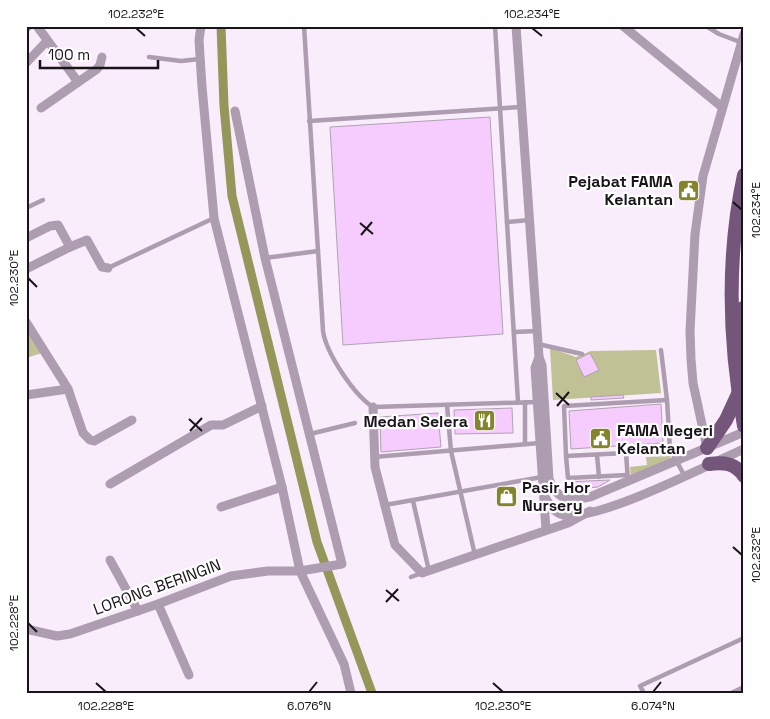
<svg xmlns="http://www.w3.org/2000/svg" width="770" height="719" viewBox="0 0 770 719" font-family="'Space Grotesk',sans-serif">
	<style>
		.green { fill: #c0c194 }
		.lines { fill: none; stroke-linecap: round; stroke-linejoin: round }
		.canal { stroke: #95965a; stroke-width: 9 }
		.building { fill: #f6ccfe; stroke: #afa3b1 }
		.lane { stroke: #ae9cb1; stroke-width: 4.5 }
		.street { stroke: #ae9cb1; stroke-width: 9 }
		.primary { stroke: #75567b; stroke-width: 14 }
		.ticks { fill: none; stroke: #181419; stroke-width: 2 }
		.labels { text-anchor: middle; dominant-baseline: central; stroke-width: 4.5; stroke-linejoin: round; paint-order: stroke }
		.poi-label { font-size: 16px; font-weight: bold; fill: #181419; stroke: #fefefe; text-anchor: end }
		.street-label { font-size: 16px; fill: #181419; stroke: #fefefe }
		.neatline { fill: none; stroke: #181419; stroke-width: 2 }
		.ticks-label { font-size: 12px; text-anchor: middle; fill: #181419 }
	</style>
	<rect width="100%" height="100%" fill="#f9ecfb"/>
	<g class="green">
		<path d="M26 326 42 353 26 358Z"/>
		<path d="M550 348 576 357 591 351 656 350 661 393 553 400Z"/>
		<path d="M670 456 672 461 631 479 630 467 647 465 646 457Z"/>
	</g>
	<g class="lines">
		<path class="canal" d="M221 26 224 106 232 196 317 542 372 693"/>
	</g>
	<g class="building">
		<path d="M490 117 503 334 343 345 330 127Z"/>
		<path d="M590 353 599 370 584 377 576 360Z"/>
		<path d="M623 395 624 398 591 400V397Z"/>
		<path d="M661 404 663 443 571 449 569 411Z"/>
		<path d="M512 408 513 433 455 434 454 410Z"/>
		<path d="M438 413 441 447 381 452 380 417Z"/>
		<path d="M610 480 598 487 566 490V482Z"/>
	</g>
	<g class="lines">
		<g class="lane">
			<path d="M304 26 323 331C326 353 354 395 373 407L537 402"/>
			<path d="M495 26 518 402"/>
			<path d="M706 26 719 34 740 42"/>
			<path d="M149 57 181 61 200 59"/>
			<path d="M309 121 521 107"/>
			<path d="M26 208 43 200"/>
			<path d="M507 222 529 220"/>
			<path d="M265 258 318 251"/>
			<path d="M108 268 214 218"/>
			<path d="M514 332 537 331"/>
			<path d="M538 344 582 354"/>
			<path d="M661 350 667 400 670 449"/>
			<path d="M525 402V444"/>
			<path d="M447 405 451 451 475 555"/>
			<path d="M310 434 355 423"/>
			<path d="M632 452 670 449 684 475"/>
			<path d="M597 455 599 477"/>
			<path d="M566 456 568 478 627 475"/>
			<path d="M374 457 540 443"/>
			<path d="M628 481 626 453 566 456 564 406 667 400"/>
			<path d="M413 501 429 571"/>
			<path d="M385 505 542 477"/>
			<path d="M411 577 422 573"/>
			<path d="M644 693 640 686 744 638"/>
			<path d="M731 693 744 687"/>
		</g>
		<g class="street">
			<path d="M37 26 78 82"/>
			<path d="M201 26 199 40 202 87 214 218 282 487 300 571 344 664 351 693"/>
			<path d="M516 26 539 357 542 365 549 479C556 500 571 502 590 497L744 432"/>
			<path d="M623 26 722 107"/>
			<path d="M26 28 28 26"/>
			<path d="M26 63 47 41"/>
			<path d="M41 108 97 69 100 65 102 57"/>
			<path d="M26 238 50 226 58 225 70 247 87 240 102 267 108 268"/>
			<path d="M26 269 70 247"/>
			<path d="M26 322 68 389 83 433 90 440 94 441 132 420"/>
			<path d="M539 357 535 368 546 530"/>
			<path d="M26 395 68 389"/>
			<path d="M373 407 375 467 395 545 422 573 568 523 590 511"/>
			<path d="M707 448 693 383 691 359 690 331 695 234 703 176 744 34"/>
			<path d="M110 484 211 425H223L262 406"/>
			<path d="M543 493C548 502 552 512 563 515 598 522 707 465 744 449"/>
			<path d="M221 507 282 487"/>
			<path d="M110 560 138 611"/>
			<path d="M158 604 189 675"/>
			<path d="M26 629 57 636 70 634 158 604 231 576 268 571H300L342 564 265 258 235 111"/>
		</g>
		<g class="primary">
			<path d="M744 175C726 258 729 343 744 426"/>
			<path d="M743 308V364"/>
			<path d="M707 448 726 420 738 394"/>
			<path d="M709 464C724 462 735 463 744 476"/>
		</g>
	</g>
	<path class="ticks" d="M136 28 145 36M532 28 542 36M733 202 742 210M360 223 373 234M361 235 372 222M28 278 37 287M556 393 569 405M557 406 569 392M189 419 202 431M190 431 202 418M733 547 742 555M386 590 399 601M386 602 398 589M28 623 37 632M96 683 106 692M493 683 503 692M309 692 317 682M653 692 661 682"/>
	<defs>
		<symbol id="civic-square" viewBox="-11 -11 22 22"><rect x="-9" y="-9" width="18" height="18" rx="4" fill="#84842d" stroke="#fefefe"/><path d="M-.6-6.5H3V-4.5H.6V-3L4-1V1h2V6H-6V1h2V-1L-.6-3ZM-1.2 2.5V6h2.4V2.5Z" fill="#fff"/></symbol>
		<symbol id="restaurant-square" viewBox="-11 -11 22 22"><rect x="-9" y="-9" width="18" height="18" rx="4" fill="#84842d" stroke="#fefefe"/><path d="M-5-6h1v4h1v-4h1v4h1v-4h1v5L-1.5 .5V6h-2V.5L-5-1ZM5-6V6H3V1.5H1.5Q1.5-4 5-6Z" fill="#fff"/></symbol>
		<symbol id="shop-square" viewBox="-11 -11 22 22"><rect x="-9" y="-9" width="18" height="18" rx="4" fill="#84842d" stroke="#fefefe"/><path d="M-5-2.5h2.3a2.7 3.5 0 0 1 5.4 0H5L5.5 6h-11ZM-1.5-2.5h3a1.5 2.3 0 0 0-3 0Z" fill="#fff"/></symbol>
	</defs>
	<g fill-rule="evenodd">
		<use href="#civic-square" x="676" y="178" width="25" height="25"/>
		<use href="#restaurant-square" x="472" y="408" width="25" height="25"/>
		<use href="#civic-square" x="588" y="426" width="25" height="25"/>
		<use href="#shop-square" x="494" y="484" width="25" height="25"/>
	</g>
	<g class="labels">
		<g class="poi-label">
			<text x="673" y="181">Pejabat FAMA<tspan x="673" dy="18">Kelantan</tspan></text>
			<text x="468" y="421">Medan Selera</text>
			<text x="617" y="430" text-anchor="start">FAMA Negeri<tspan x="617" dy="18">Kelantan</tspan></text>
			<text x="522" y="487" text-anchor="start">Pasir Hor<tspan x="522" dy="18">Nursery</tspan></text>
		</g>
		<g class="street-label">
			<text transform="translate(157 587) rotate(-20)">LORONG BERINGIN</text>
		</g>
	</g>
	<rect width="770" height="719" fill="none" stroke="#fefefe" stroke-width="55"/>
	<path d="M40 60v8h118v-8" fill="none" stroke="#181419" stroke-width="2.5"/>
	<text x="48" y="60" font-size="15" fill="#181419" stroke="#fefefe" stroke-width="4" paint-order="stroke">100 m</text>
	<rect x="28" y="28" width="714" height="664" class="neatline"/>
	<g class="ticks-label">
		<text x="136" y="18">102.232°E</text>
		<text x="532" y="18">102.234°E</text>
		<text transform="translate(756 210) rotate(-90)" y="4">102.234°E</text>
		<text transform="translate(14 278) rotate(-90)" y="4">102.230°E</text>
		<text transform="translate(756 555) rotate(-90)" y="4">102.232°E</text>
		<text transform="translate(14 623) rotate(-90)" y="4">102.228°E</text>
		<text x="106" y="710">102.228°E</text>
		<text x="309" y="710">6.076°N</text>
		<text x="503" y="710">102.230°E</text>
		<text x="653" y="710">6.074°N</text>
	</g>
</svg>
